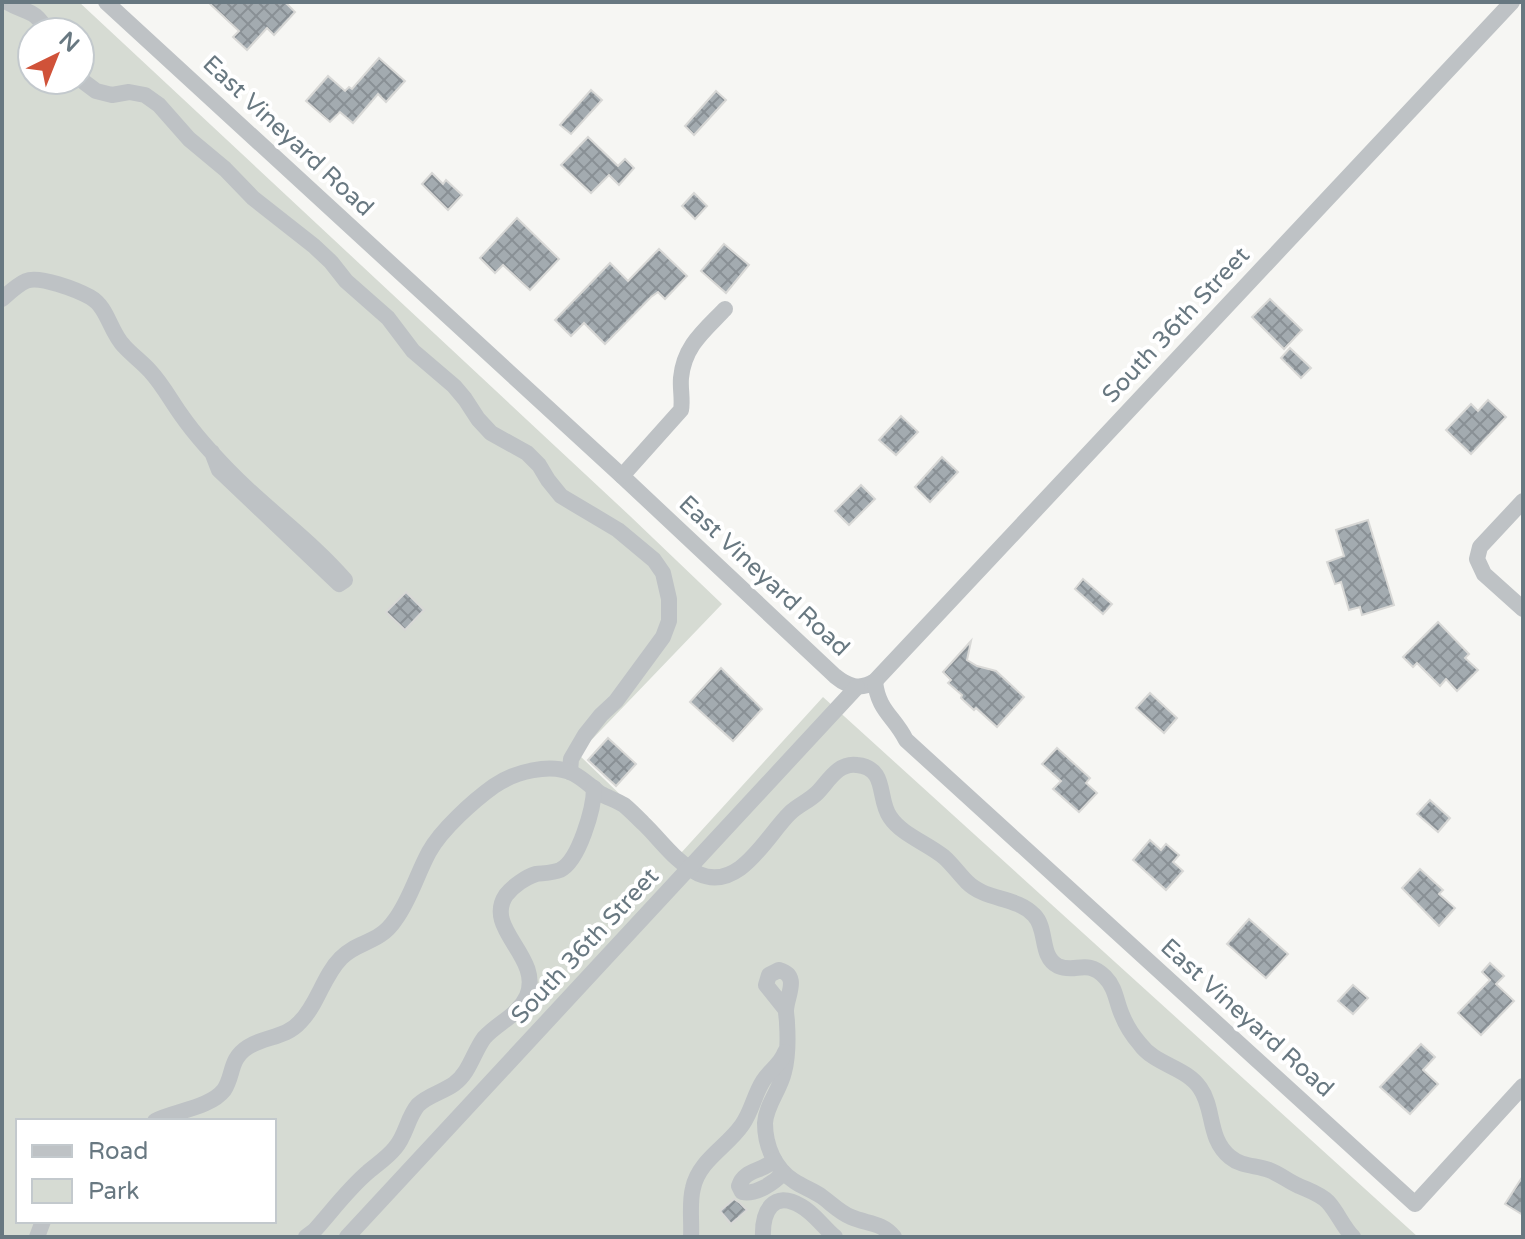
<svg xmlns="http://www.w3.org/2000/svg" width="1525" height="1239" viewBox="0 0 1525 1239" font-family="'Varela Round',sans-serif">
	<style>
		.green { fill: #d6dbd3; fill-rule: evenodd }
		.building { fill: url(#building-cross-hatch); stroke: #d8d8d6; stroke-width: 2 }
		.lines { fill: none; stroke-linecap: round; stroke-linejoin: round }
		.minor { stroke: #bec2c5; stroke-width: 16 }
		.labels { text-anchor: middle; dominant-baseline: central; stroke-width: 8; stroke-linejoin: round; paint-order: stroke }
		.street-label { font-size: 24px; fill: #687881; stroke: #fff }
	</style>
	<defs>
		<pattern id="building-cross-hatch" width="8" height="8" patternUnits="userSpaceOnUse" patternTransform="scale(2)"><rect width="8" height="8" fill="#a3abb0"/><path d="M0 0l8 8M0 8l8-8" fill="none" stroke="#899095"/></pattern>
	</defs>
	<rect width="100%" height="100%" fill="#f6f6f3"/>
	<path class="green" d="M2 2H79L630 516 722 604 578 754 681 853 823 697 1418 1237H2ZM32 32H80V80H32ZM18 1121H274V1221H18Z"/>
	<g class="building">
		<path d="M208 2H285L295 12 274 35 267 28 247 50 233 37 239 31Z"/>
		<path d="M379 58 405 81 386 102 378 94 353 123 340 112 330 122 306 101 328 76 345 91 349 87 352 89Z"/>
		<path d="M591 90 602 100 571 134 560 125Z"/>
		<path d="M716 91 726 100 694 135 685 126Z"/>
		<path d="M588 137 618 166 625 159 634 168 619 185 609 175 591 193 561 165Z"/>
		<path d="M432 173 443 184 446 180 462 195 448 210 422 184Z"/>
		<path d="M694 193 707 206 695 219 682 206Z"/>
		<path d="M517 218 559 259 530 290 503 265 495 273 480 258Z"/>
		<path d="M724 244 749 265 726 293 701 271Z"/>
		<path d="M659 249 687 276 665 299 658 292 651 297 605 344 584 323 571 336 555 320 610 263 628 281Z"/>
		<path d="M1270 299 1302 330 1284 349 1252 317Z"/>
		<path d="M1290 348 1311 368 1301 378 1281 358Z"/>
		<path d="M1488 400 1506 417 1471 454 1446 430 1471 404 1478 411Z"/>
		<path d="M901 416 918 432 896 455 879 440Z"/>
		<path d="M942 457 958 472 930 502 915 487Z"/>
		<path d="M861 485 875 499 849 525 835 511Z"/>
		<path d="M1368 520 1394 605 1362 615 1360 607 1349 610 1341 582 1335 584 1327 562 1344 556 1336 530Z"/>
		<path d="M1083 579 1112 604 1103 614 1075 589Z"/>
		<path d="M406 592 424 610 405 630 386 612Z"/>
		<path d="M1438 622 1469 654 1465 658 1478 670 1457 691 1446 679 1440 686 1417 663 1413 667 1403 657Z"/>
		<path d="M971 641 967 660 977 666 996 671 1024 697 997 727 976 708 974 710 961 698 962 695 948 683 951 680 943 672Z"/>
		<path d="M721 668 762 709 733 741 690 702Z"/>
		<path d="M1150 693 1177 718 1164 733 1136 708Z"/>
		<path d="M608 738 636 764 616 786 588 760Z"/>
		<path d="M1057 748 1090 778 1086 783 1097 793 1079 812 1053 789 1061 781 1042 764Z"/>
		<path d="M1430 800 1450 818 1438 832 1417 814Z"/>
		<path d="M1150 840 1161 850 1166 844 1179 855 1173 862 1183 871 1166 890 1133 860Z"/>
		<path d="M1420 869 1443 890 1439 894 1455 908 1439 926 1402 888Z"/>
		<path d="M1249 919 1288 954 1266 978 1227 944Z"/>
		<path d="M1490 963 1504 976 1496 984 1514 1001 1481 1035 1458 1013 1490 980 1482 972Z"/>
		<path d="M1353 985 1368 998 1353 1014 1338 1001Z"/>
		<path d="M1421 1044 1435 1057 1423 1070 1438 1084 1410 1114 1380 1087Z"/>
		<path d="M1523 1176V1215L1505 1204Z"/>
		<path d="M734 1199 740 1203 747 1210 731 1224 720 1211Z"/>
	</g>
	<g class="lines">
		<g class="minor">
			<path d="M7 2C29 15 33 7 48 32"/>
			<path d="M106 2 622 476 835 676C847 686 860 691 875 681L1512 2"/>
			<path d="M80 79 96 91 112 95 129 92 145 95 159 105 189 139 225 169 253 198 314 246 331 262 346 281 388 318 413 351 454 386 465 399 478 419 491 433 527 453 539 465 548 480 561 496 618 530 654 560 663 573 669 599V621L663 637 616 701 601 715 585 735 571 759 570 772"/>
			<path d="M2 299C9 293 17 285 26 281 39 275 77 290 90 297 108 307 110 332 124 346 132 355 142 362 150 371 163 385 171 401 182 416 198 439 218 460 238 480 273 514 313 543 345 580L339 584 219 470 212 452"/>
			<path d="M622 476 681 410C683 400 680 389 681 378 684 346 704 331 725 309"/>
			<path d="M1523 501 1480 547 1477 559 1484 574 1523 609"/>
			<path d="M875 681C878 711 894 716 906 740L1415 1204 1523 1086"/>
			<path d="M786 1010 766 985 769 975 779 970C801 976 786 996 786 1011 786 1015 787 1019 787 1023 788 1039 788 1057 784 1072 780 1090 766 1105 765 1123 765 1146 775 1169 794 1181 803 1187 812 1190 821 1196 831 1203 839 1212 851 1217 867 1224 882 1222 894 1237"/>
			<path d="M155 1121C174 1111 210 1108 224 1090 234 1075 229 1059 248 1047 265 1036 286 1038 300 1022 318 1004 323 976 341 958 357 941 379 944 395 920 410 900 417 874 429 852 441 830 473 801 494 786 514 772 551 762 574 774 584 779 592 788 601 794 609 798 617 801 624 805 630 810 637 817 643 823 660 839 676 863 699 874 740 892 767 835 790 813 798 805 809 801 817 793 828 782 838 762 857 765 888 768 877 799 890 817 902 835 927 843 944 857 952 864 959 874 967 882 986 901 1016 896 1034 915 1048 929 1039 956 1058 966 1076 974 1086 958 1105 977 1116 988 1116 1002 1122 1015 1126 1025 1133 1036 1140 1044 1155 1065 1186 1067 1200 1088 1215 1109 1207 1138 1230 1157 1242 1167 1256 1165 1269 1170 1280 1174 1289 1182 1299 1186 1310 1191 1320 1194 1328 1202 1338 1213 1343 1227 1353 1237"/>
			<path d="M774 1160C763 1172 744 1169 739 1186L742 1192C756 1195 774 1183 783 1173"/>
			<path d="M37 1237 43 1221"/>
			<path d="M306 1237 314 1231C332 1211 348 1189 368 1172 377 1164 387 1158 395 1148 406 1136 407 1118 418 1105 428 1095 443 1092 454 1084 470 1072 473 1053 484 1038 497 1023 518 1016 527 996 543 957 483 929 506 895 513 886 526 877 536 874 544 873 553 873 560 870 579 861 594 808 594 788"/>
			<path d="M347 1237 857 687"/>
			<path d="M691 1237C692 1221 689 1203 693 1188 699 1160 727 1147 742 1125 752 1111 754 1095 763 1081 770 1070 781 1064 785 1052"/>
			<path d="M763 1237C762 1212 773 1189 801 1206 814 1213 823 1227 835 1237"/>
		</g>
	</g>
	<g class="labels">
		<g class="street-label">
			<text transform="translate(288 136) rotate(43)">East Vineyard Road</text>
			<text transform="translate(1176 325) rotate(-47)">South 36th Street</text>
			<text transform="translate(764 576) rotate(43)">East Vineyard Road</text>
			<text transform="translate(585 946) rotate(-47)">South 36th Street</text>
			<text transform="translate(1247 1018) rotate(42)">East Vineyard Road</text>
		</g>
	</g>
	<rect width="1525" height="1239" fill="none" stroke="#687881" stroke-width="8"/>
	<rect x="16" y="1119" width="260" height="104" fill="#ffffff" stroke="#c3c9cd" stroke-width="2"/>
	<rect x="32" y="1145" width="40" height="12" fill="#bec2c5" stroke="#c3c9cd" stroke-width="2"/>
	<text x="88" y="1159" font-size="24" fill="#687881">Road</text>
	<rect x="32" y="1179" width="40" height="24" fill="#d6dbd3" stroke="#c3c9cd" stroke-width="2"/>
	<text x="88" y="1199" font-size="24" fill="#687881">Park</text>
	<g transform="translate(56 56) rotate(43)"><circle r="38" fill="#ffffff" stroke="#c3c9cd" stroke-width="2"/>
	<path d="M0-6L14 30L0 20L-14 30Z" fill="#d05239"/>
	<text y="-12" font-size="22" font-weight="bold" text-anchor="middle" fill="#687881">N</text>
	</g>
</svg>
